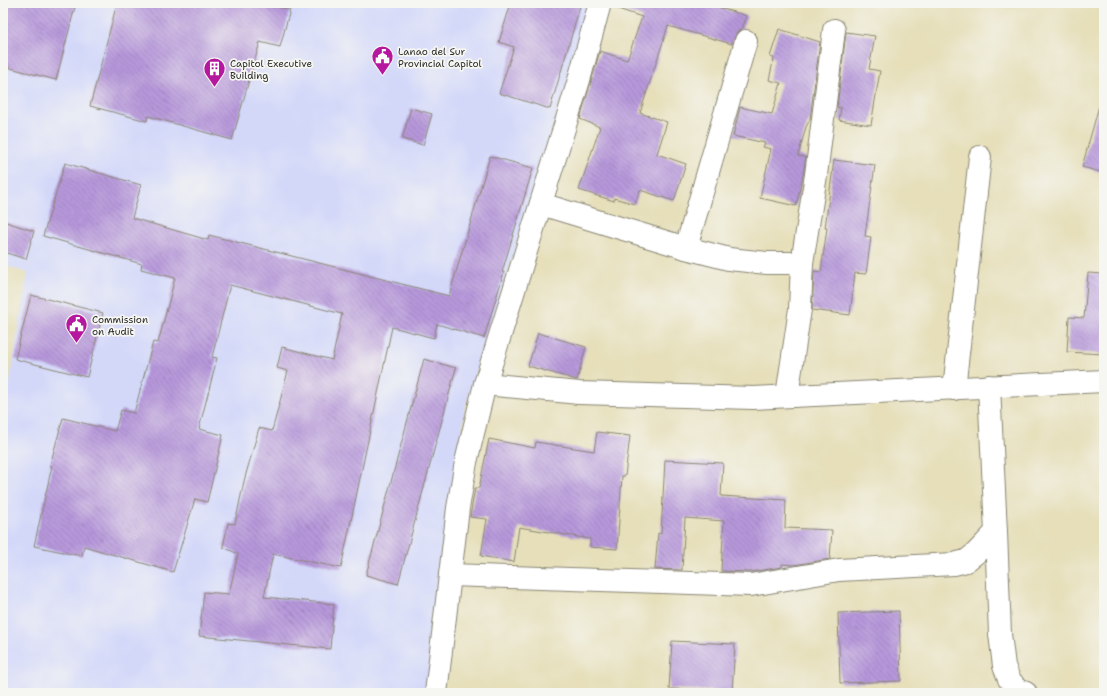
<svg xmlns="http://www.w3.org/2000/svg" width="1107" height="696" viewBox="0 0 1107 696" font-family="'Shantell Sans',sans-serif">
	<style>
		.built { fill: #d3d8f9 }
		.building { fill: url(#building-back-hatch) }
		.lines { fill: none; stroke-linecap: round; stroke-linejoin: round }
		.street-casing { stroke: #888572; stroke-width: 24 }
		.street { stroke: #fff; stroke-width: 22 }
		.labels { text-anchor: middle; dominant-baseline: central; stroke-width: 3.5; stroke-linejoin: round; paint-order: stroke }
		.poi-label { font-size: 10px; fill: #2b2b2b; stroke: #f6f6f2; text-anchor: start }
	</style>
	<defs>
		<pattern id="building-back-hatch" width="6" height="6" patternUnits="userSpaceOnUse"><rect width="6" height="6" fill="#b798db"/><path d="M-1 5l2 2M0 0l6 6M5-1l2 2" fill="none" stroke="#957cb2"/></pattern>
	</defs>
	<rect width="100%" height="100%" fill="#f6f6f2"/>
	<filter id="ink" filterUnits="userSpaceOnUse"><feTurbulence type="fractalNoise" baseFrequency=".025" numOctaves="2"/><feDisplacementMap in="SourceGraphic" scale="8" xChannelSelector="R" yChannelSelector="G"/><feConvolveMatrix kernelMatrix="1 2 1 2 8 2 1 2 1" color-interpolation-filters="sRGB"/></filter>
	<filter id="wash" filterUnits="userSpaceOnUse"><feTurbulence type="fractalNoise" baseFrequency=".012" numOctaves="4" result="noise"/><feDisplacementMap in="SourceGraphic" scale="16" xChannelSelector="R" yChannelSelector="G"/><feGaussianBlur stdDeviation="0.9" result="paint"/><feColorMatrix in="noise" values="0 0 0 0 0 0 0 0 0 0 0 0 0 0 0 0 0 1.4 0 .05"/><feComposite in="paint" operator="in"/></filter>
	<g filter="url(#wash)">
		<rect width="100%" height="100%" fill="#e6dfba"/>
		<path class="built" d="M3 3H593L465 408 428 693H3V422L28 273 3 265Z"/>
		<g id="blocks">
			<g class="building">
				<path d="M3 3H76L56 80 3 66Z"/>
				<path d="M117 3H262L290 10 280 47 260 42 232 140 148 116 147 121 90 106Z"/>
				<path d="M511 3H581L550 109 499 93 514 47 499 42Z"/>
				<path d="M612 3H704L747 16 742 29 737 32 732 44 668 26 640 113 667 122 657 154 686 164 674 201 640 190 635 204 614 198V201L579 190 600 127 580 119 600 51 627 60 642 17 612 7Z"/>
				<path d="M779 29 820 42 810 119 806 127 798 156 806 157 803 175 796 206 760 198 771 149 763 147 765 143 733 136 740 107 772 114 781 83 769 80 774 58 770 57Z"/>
				<path d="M846 32 875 36 869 69 880 71 871 125 839 120 841 108 837 107Z"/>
				<path d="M1099 106 1104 107V173L1082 167Z"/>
				<path d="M411 108 432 114 423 145 402 139Z"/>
				<path d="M490 156 533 168 502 272H504L484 338 437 324 434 338 392 327 341 568 273 554 264 597 334 604 330 649 199 636 204 592 229 594 238 554 223 547 228 523 235 524 244 481 259 428 272 431 288 371 277 368 282 347 332 360 342 314 230 285 212 357 217 358 199 429 223 435 207 502 195 499 173 572 84 546 82 556 34 546 52 466 50 465 63 418 115 431 121 410 134 413 153 342 158 343 175 278 141 269 142 264 43 236 65 163 141 185 132 218 208 240 209 235 449 296Z"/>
				<path d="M834 160 875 165 865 236 871 237 866 274 855 273 850 315 812 310 814 271 821 272 827 228H825Z"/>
				<path d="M3 221 34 231 26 259 3 252Z"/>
				<path d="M1088 273 1104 274V354L1067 352 1069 317 1084 318Z"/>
				<path d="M31 295 103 313 87 377 15 359Z"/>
				<path d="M538 333 586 347 577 380 528 366Z"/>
				<path d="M424 359 456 368 398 584 366 575Z"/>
				<path d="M597 432 630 436 625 476H622L617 549 590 547V539L519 527 514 562 481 556 487 519 470 517 475 488H479L489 439 535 448 536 442 594 451Z"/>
				<path d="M665 460 723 463 721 496 786 500 785 528 832 530 830 559 794 565 782 564V567L750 572 721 571 724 521 685 518 682 570 655 569 658 533 661 534Z"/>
				<path d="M899 611 901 681 840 683 838 613Z"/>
				<path d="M672 641 735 644 732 692 669 689Z"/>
			</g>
		</g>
	</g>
	<g filter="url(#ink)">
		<use href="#blocks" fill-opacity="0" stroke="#888572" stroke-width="1"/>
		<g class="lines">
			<defs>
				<g id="street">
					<path d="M541 204 686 248 729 259 767 263H802L816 175 834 30"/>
					<path d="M686 248 746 41"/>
					<path d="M485 384 579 393 753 398 1104 381"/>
					<path d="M989 386 996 532 1000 634 1004 666 1009 679 1017 689 1026 693"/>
					<path d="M954 389 980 157"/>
					<path d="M787 396 800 309 802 263"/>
					<path d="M450 575 751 585 839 570 954 564 966 561 976 553 996 532"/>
					<path d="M436 693 458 508 466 462 485 384 579 80 600 3"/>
				</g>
			</defs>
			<use href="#street" class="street-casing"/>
			<use href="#street" class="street"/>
		</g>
	</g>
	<defs>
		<symbol id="civic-pin" viewBox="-11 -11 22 30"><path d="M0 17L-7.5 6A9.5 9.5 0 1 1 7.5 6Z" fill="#b5179e" stroke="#f6f6f2"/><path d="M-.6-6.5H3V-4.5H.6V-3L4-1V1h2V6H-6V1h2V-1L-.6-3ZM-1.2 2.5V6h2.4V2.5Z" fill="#fff"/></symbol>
		<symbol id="building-pin" viewBox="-11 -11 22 30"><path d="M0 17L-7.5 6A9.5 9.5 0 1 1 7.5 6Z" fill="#b5179e" stroke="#f6f6f2"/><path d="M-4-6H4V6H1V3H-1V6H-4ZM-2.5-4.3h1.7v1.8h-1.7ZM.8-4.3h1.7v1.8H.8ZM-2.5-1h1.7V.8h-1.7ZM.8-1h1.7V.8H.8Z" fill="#fff"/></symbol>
	</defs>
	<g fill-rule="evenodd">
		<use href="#civic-pin" x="370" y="44" width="25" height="34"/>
		<use href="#building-pin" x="202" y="56" width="25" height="34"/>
		<use href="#civic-pin" x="64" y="312" width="25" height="34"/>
	</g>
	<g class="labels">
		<g class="poi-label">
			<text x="398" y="51">Lanao del Sur<tspan x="398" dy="12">Provincial Capitol</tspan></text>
			<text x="230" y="63">Capitol Executive<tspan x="230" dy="12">Building</tspan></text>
			<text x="92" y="319">Commission<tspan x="92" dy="12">on Audit</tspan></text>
		</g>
	</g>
	<rect width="1107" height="696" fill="none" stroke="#f6f6f2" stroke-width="16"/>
</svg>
